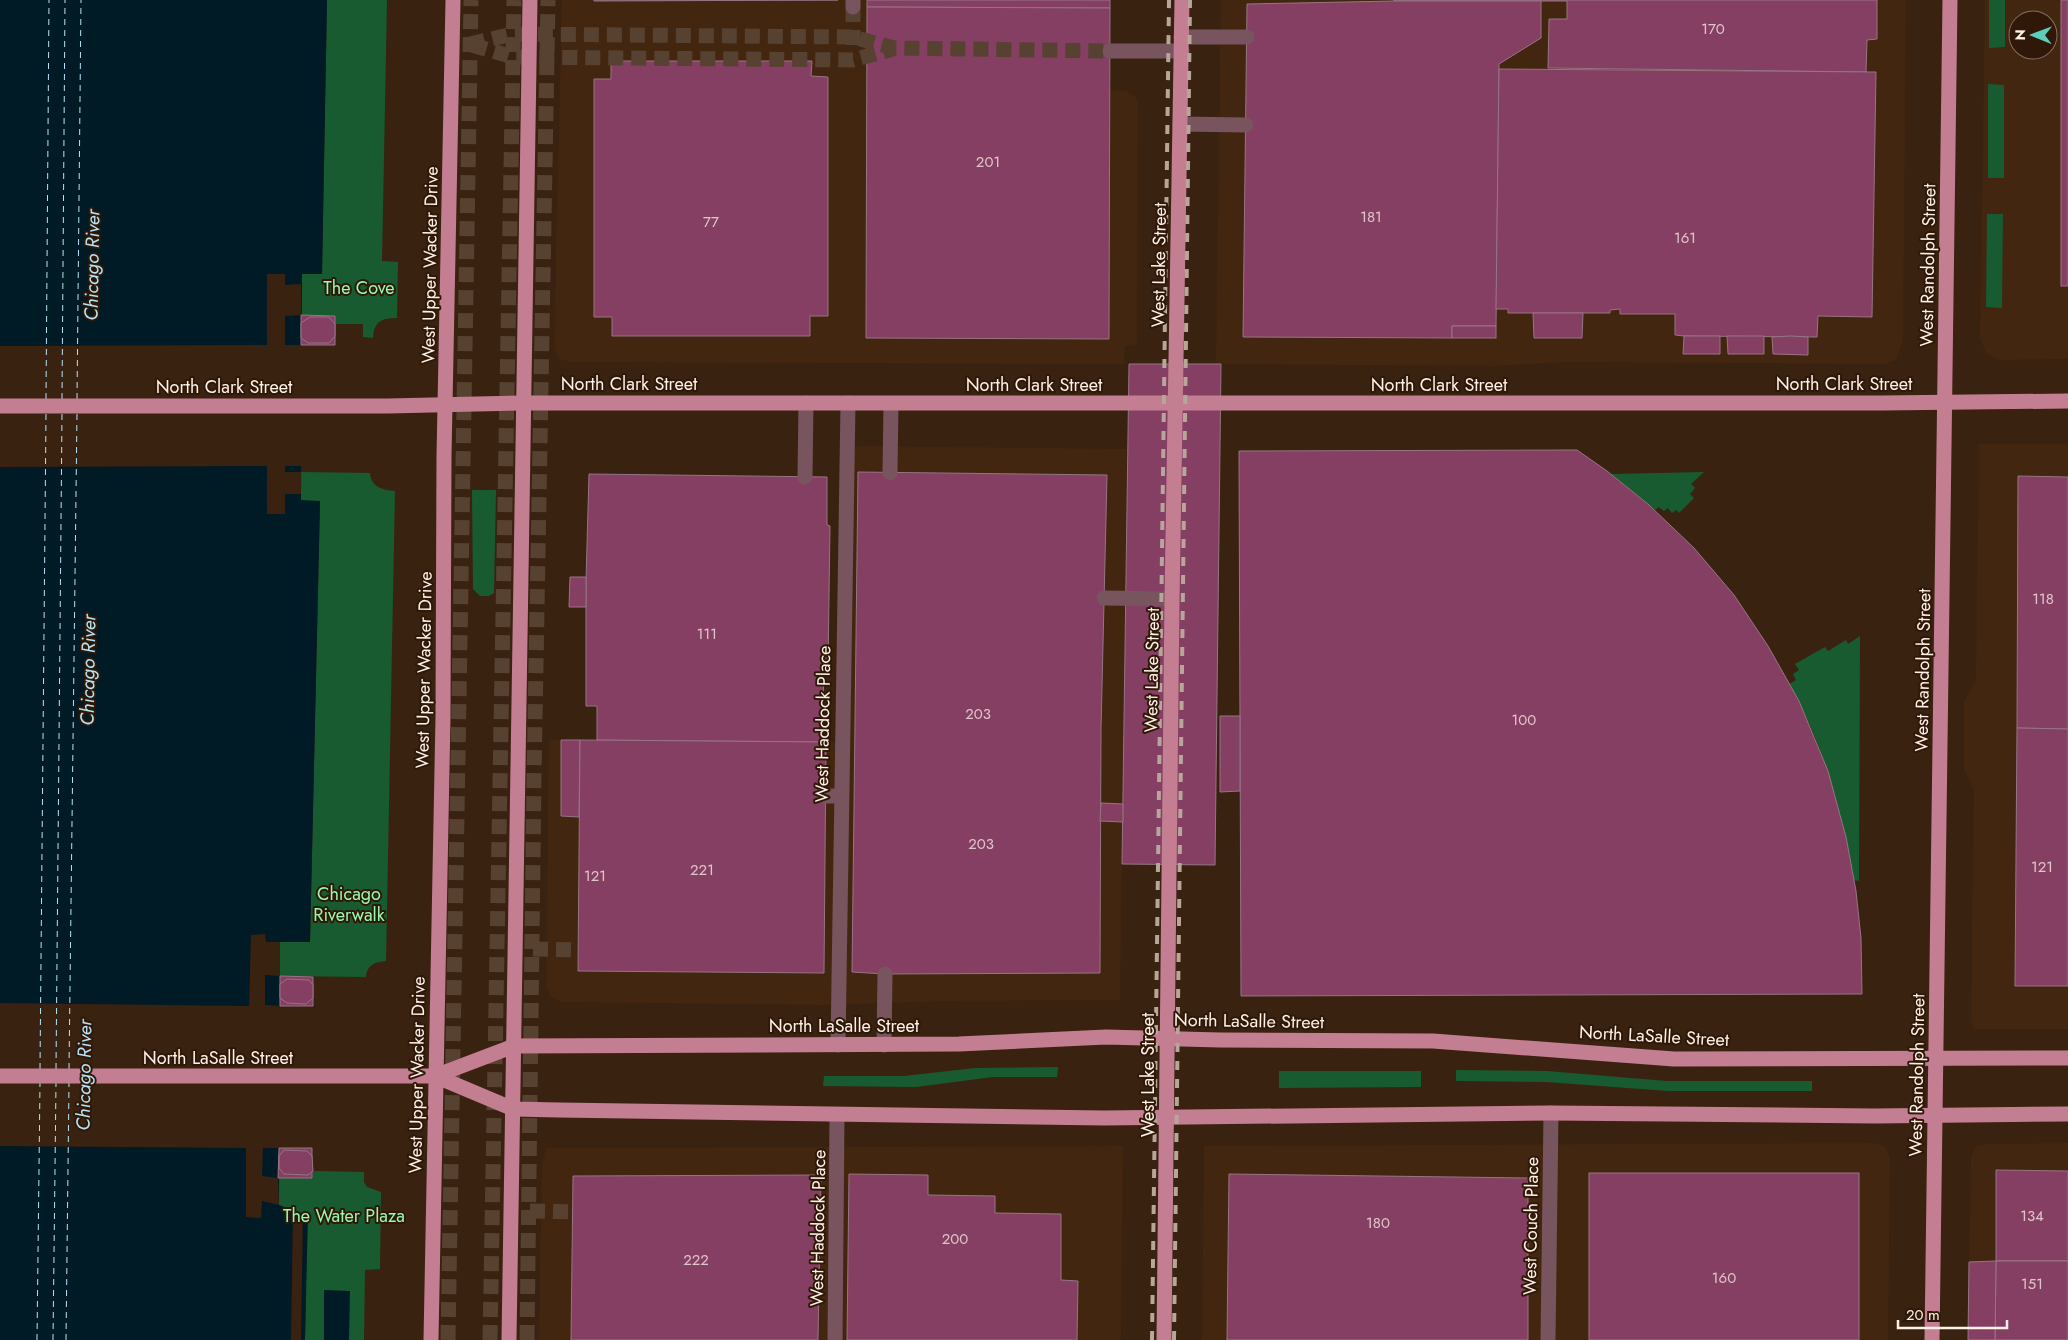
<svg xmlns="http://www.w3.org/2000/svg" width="2068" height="1340" viewBox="0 0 2068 1340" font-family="Jost,sans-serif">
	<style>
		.built { fill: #43260f; fill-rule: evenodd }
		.green { fill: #185b30 }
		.water { fill: #001b25 }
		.pier { fill: #3a2211 }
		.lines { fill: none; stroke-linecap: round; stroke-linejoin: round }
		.ferry { stroke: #b5e4f6; stroke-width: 1; stroke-dasharray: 6 5; stroke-linecap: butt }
		.building { fill: #853f63; stroke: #967584 }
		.minor-tunnel { stroke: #574131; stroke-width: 15; stroke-dasharray: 15 8; stroke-linecap: butt }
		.highway-tunnel { stroke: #574131; stroke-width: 15; stroke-dasharray: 15 8; stroke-linecap: butt }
		.minor { stroke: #77545e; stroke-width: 15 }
		.major { stroke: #c47e92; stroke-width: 15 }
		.rail { stroke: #b7a69a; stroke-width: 4; stroke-dasharray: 9 9; stroke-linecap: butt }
		.labels { text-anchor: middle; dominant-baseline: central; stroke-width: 4; stroke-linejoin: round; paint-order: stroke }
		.number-label { font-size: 15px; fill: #e0c4c7 }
		.street-label { font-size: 18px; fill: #fef1e8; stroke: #2f1807 }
		.park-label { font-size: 18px; fill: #98f9b0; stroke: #2f1807 }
		.water-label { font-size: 19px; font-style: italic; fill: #b5e4f6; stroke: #2f1807 }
	</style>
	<rect width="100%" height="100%" fill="#3a2211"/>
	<g class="built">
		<path d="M562 0H867V7L1008 8 1110 19V90L1126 91 1135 96 1138 104 1137 345 1125 346 1124 364H1119L569 362 558 358 554 348Z"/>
		<path d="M1221 0H1906L1903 339 1896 360 1885 364 1563 362 1497 366 1216 364Z"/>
		<path d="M1985 0H2068V359L1999 360 1986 353 1980 338ZM2018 20H2048V50H2018Z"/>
		<path d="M1979 444H2068V1029H1975L1971 1024 1974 789 1964 770V701L1976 680Z"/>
		<path d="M846 446 1127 449 1120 1000 944 1001 823 1005 561 1002 550 996 546 985 549 740 842 742Z"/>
		<path d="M1874 1143 1886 1147 1890 1159 1888 1340H1202L1204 1146Z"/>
		<path d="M2068 1143V1340H1968L1971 1159 1975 1147 1989 1144Z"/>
		<path d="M1123 1146 1121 1340H539L542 1165 546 1148Z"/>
	</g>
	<g class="green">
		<path d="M327 0H387L382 261 398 262 397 318C382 318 374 321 373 338L363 337V324H335V316H301V472L370 473C371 487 382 490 395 491L386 961C374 962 367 965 366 977L280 976 278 1177 312 1178 313 1171 364 1172V1182L367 1187 381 1192 380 1269 365 1270 364 1340H305L307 1213H293L279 1205 251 935 310 941 320 502 285 514 301 274H322Z"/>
		<path d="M1989 0H2005V47L1989 48Z"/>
		<path d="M1988 84 2004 85V178H1988Z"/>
		<path d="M1987 214H2003L2002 308 1986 307Z"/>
		<path d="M1704 472 1691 484 1695 488 1690 494 1694 498 1679 513 1676 510 1672 513 1668 508 1664 511 1659 507 1655 510 1611 474Z"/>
		<path d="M472 490H496L494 593 489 596H480L473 589Z"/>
		<path d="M1860 636 1859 881 1854 880C1842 813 1824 744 1789 684L1796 680 1793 674 1799 670 1795 664 1825 647 1828 651 1846 640 1848 644Z"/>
		<path d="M1058 1067 1057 1077H993L916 1087 823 1086 824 1076H904L975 1068Z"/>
		<path d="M1456 1070 1547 1071 1667 1081H1812V1091H1668L1546 1082 1456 1081Z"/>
		<path d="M1279 1071H1421V1087L1279 1088Z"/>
	</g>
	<g class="water">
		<path d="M0 0H327L322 274H302L301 500 320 501 310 942H280L279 1205 293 1210V1213H308L305 1340H0Z"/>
		<path d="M324 1290 350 1291 349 1340H324Z"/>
	</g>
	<g class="pier">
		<path d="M267 274H285V285L301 284V315L285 316V345H303L304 466H285V472H301V494H285V514H267V466L0 467V346L267 345Z"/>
		<path d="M265 934 266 942H280V976L265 975V1005L282 1006 281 1148H263L262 1176 278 1178 279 1205 262 1201 261 1218 246 1217V1148L0 1146V1003L249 1006 251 935Z"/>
		<path d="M293 1213H303L301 1340H291Z"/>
	</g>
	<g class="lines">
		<g class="ferry">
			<path d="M46 399 49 0"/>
			<path d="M62 399 65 0"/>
			<path d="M77 399 81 0"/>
			<path d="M40 1069 46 413"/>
			<path d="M56 1069 62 413"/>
			<path d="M69 1069 77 413"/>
			<path d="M37 1340 40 1083"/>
			<path d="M53 1340 56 1083"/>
			<path d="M66 1340 69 1083"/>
		</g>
	</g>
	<g class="building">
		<path d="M594 0H838L594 1Z"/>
		<path d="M867 0H1110V8L867 7Z"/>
		<path d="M1394 0H1877V39L1867 40 1866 72 1548 68 1549 19H1567V1H1394Z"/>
		<rect x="2061" y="0" width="7" height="286"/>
		<path d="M1394 1H1541V38L1499 64 1496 326H1452V338L1243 337 1247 4Z"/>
		<path d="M867 7 1110 8 1109 339 866 338Z"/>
		<path d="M611 61H812L811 76 828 77V316H810V336H612V317H594V79H611Z"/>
		<path d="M1499 69 1876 72 1872 317 1818 316 1817 337 1684 336 1675 335V314H1620V309L1610 310V313H1508V309H1496Z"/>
		<path d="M1533 313H1583L1582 338H1534Z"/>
		<path d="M301 315 335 316V345H301Z"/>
		<path d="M310 317H329L335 324V336L329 343H308L301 338V323Z"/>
		<rect x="1452" y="326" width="44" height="12"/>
		<path d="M1684 336H1720V354H1683Z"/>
		<path d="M1727 336H1764V354H1728Z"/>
		<path d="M1791 336 1808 337V355L1773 354 1772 337Z"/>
		<path d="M1129 364H1221L1215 865 1122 864Z"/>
		<path d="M1577 450 1607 471 1649 505 1694 548 1734 595 1768 646 1799 701 1828 771 1846 837 1856 891 1861 938 1862 994 1241 996 1239 451Z"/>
		<path d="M858 472 1107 475 1101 729 1100 973 885 974 852 972Z"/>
		<path d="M589 474 827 477V525L830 526 828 667H824L822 742 597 740V706H586V581Z"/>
		<path d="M2018 476 2068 477V729L2017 728Z"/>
		<path d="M570 577H586V607H569Z"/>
		<path d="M1220 716H1240V791L1220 792Z"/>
		<path d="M2017 728 2068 729V986H2015Z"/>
		<path d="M561 740H580L579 817 561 816Z"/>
		<path d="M580 740 826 742 824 973 578 971Z"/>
		<path d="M1101 803 1123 804V822L1100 821Z"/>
		<path d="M280 976 313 977V1006H280Z"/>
		<path d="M287 979 309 980 313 985V998L306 1004 287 1003 280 998V984Z"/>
		<path d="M279 1148H312V1178H278Z"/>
		<path d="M284 1150 307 1151 312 1156 313 1171 308 1175 284 1174 279 1168V1156Z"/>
		<path d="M1996 1170 2068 1171V1261H1996Z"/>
		<rect x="1589" y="1173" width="270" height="167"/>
		<path d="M849 1174 928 1175V1195L995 1196V1213L1061 1214V1280L1078 1281 1077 1340H847Z"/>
		<path d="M1229 1174 1528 1178V1340H1227Z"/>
		<path d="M821 1175 818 1340H571L573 1176Z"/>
		<path d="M1996 1261H2068V1340H1995Z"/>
		<path d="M1996 1261H2068V1340H1995Z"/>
		<path d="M1996 1261 1995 1340H1968L1969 1262Z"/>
	</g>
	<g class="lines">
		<g class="minor-tunnel">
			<path d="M853 7V46"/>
			<path d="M470 44 513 34 853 37 894 48 1110 51"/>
			<path d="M472 45 513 57 853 60 893 49"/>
			<path d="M533 949 578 950"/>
			<path d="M530 1211 574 1212"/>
			<path d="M527 1340 534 776 548 0"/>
		</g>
		<g class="highway-tunnel">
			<path d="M448 1340 471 0"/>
			<path d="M490 1340 514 0"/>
		</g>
		<g class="minor">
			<path d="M853 7V0"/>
			<path d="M1181 37H1247"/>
			<path d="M1110 51H1182"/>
			<path d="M1180 124 1246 125"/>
			<path d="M890 473 891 404"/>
			<path d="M805 477 806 403"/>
			<path d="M1104 598 1172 599"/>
			<path d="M825 796H841"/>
			<path d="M838 1045 848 403"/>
			<path d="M884 1045 885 974"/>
			<path d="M835 1340 837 1116"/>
			<path d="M1548 1340 1551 1113"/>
		</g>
		<g class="major">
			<path d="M0 406H388L524 403H1882L2068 401"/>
			<path d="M0 1076H435L514 1046 959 1044 1106 1037 1220 1040 1433 1041 1674 1059 2068 1058"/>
			<path d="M435 1076 513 1109 559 1110 1104 1118 1551 1113 1875 1116 2068 1114"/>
			<path d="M431 1340 443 717 444 456 453 0"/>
			<path d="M509 1340 530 0"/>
			<path d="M1164 1340 1172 599 1182 0"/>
			<path d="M1932 1340 1950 0"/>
		</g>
		<g class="rail">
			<path d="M1152 1340 1169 0"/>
			<path d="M1174 1340 1190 0"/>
		</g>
	</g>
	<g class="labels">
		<g class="number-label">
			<text x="1713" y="29">170</text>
			<text x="988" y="162">201</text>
			<text x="1371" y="217">181</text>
			<text x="711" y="222">77</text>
			<text x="1685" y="238">161</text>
			<text x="2043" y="599">118</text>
			<text x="707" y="634">111</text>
			<text x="978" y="714">203</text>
			<text x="1524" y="720">100</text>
			<text x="981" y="844">203</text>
			<text x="2042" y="867">121</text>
			<text x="702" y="870">221</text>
			<text x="595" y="876">121</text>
			<text x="2032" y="1216">134</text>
			<text x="1378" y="1223">180</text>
			<text x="955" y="1239">200</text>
			<text x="696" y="1260">222</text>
			<text x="1724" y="1278">160</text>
			<text x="2032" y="1284">151</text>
		</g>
		<g class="street-label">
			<text transform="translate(430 265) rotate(-89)">West Upper Wacker Drive</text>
			<text transform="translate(1159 265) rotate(-89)">West Lake Street</text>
			<text transform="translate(1928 265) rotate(-89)">West Randolph Street</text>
			<text x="629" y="384">North Clark Street</text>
			<text x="1844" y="384">North Clark Street</text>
			<text x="1034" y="385">North Clark Street</text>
			<text x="1439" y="385">North Clark Street</text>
			<text x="224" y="387">North Clark Street</text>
			<text transform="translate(424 670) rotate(-89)">West Upper Wacker Drive</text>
			<text transform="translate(1152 670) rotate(-89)">West Lake Street</text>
			<text transform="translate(1923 670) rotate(-89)">West Randolph Street</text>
			<text transform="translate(823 724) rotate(-89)">West Haddock Place</text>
			<text transform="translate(1249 1021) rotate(1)">North LaSalle Street</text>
			<text x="844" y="1026">North LaSalle Street</text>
			<text transform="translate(1654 1036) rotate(3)">North LaSalle Street</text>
			<text x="218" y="1058">North LaSalle Street</text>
			<text transform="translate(417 1075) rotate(-89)">West Upper Wacker Drive</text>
			<text transform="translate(1148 1075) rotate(-90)">West Lake Street</text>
			<text transform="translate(1917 1075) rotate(-89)">West Randolph Street</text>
			<text transform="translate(1531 1226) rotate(-89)">West Couch Place</text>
			<text transform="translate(818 1228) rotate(-89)">West Haddock Place</text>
		</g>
		<g class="park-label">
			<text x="359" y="288">The Cove</text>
			<text x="349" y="894">Chicago<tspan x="349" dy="21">Riverwalk</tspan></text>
			<text x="344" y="1216">The Water Plaza</text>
		</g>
		<g class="water-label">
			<text transform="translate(92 265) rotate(-89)">Chicago River</text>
			<text transform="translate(88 670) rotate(-89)">Chicago River</text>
			<text transform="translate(84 1075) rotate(-89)">Chicago River</text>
		</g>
	</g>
	<g transform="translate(2033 35) rotate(271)"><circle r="24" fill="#2f1807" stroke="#826f61"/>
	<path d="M0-4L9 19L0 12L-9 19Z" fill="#5bcebc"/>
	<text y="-8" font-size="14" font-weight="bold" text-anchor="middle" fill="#fef1e8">N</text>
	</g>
	<path d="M1898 1320v8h109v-8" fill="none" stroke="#fef1e8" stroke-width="2.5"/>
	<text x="1906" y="1320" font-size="15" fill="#fef1e8" stroke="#2f1807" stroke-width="4" paint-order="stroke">20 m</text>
</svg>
